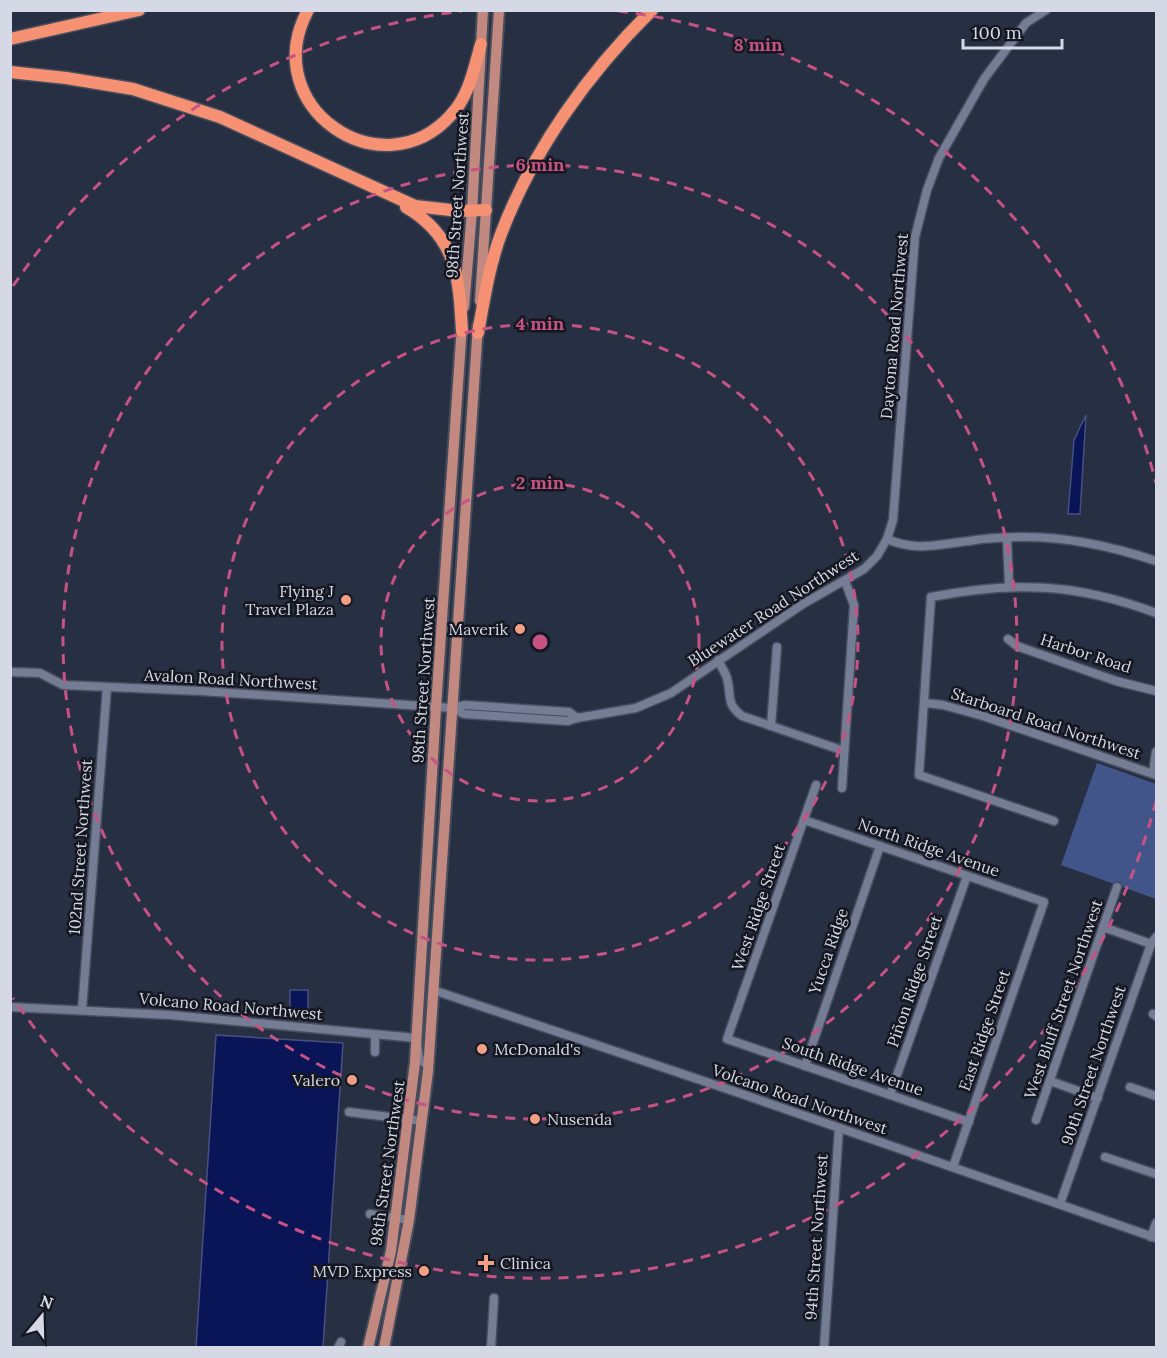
<svg xmlns="http://www.w3.org/2000/svg" width="1167" height="1358" viewBox="0 0 1167 1358" font-family="Lora,serif">
	<style>
		.green { fill: #41558a }
		.water { fill: #0a1557; stroke: #475082; stroke-width: 1.5 }
		.lines { fill: none; stroke-linecap: round; stroke-linejoin: round }
		.minor-casing { stroke: #474d5d; stroke-width: 11 }
		.major-casing { stroke: #474d5d; stroke-width: 14 }
		.highway-casing { stroke: #474d5d; stroke-width: 15 }
		.minor { stroke: #747d93; stroke-width: 8 }
		.major { stroke: #c28980; stroke-width: 10 }
		.highway { stroke: #f69173; stroke-width: 12 }
		.ring { fill: none; stroke: #c75284; stroke-width: 3; stroke-dasharray: 10 8 }
		.poi-dot { fill: #f39f85; stroke: #141720; stroke-width: 2 }
		.labels { text-anchor: middle; dominant-baseline: central; stroke-width: 5; stroke-linejoin: round; paint-order: stroke }
		.street-label { font-size: 16px; fill: #d4d9e5; stroke: #141720 }
		.poi-label { font-size: 16px; fill: #d4d9e5; stroke: #141720; text-anchor: end }
		.centre { fill: #c75284; stroke: #141720; stroke-width: 3 }
		.ring-label { font-size: 18px; text-anchor: middle; font-weight: bold; fill: #c75284; stroke: #141720; stroke-width: 5; stroke-linejoin: round; paint-order: stroke }
	</style>
	<rect width="100%" height="100%" fill="#272f42"/>
	<path class="green" d="M1097 763 1156 784V899L1061 865Z"/>
	<g class="water">
		<path d="M1086 415 1080 514H1068L1074 440Z"/>
		<rect x="290" y="990" width="18" height="20"/>
		<path d="M216 1035 343 1043 323 1347H196Z"/>
	</g>
	<g class="lines">
		<defs>
			<g id="minor">
				<path d="M1007 538 1009 586"/>
				<path d="M887 539 893 520 915 237 927 190 939 158 984 79 1026 23 1046 10"/>
				<path d="M1008 639 1017 646 1116 681 1156 691"/>
				<path d="M718 660C721 666 725 672 727 678 732 696 725 703 742 716L844 751"/>
				<path d="M10 672 40 673 63 685 201 691 452 708 465 705 569 712 577 718 568 721 464 714 452 708"/>
				<path d="M925 703 943 705 983 716 1156 775"/>
				<path d="M577 718 636 708 671 693 803 604 864 569 877 556 887 539C916 552 940 544 969 541 987 538 1006 537 1025 537 1070 537 1114 547 1156 561"/>
				<path d="M771 726 777 647"/>
				<path d="M1153 774 1156 752"/>
				<path d="M816 785 727 1039 969 1122"/>
				<path d="M842 788 854 605 845 581"/>
				<path d="M804 820 1044 902 953 1167"/>
				<path d="M1054 821 919 775 931 597C1014 581 1076 583 1156 613"/>
				<path d="M1103 927 1151 944"/>
				<path d="M433 990 745 1095 1156 1238"/>
				<path d="M10 1007 170 1015 416 1038 420 1060 428 1065"/>
				<path d="M82 1010 107 687"/>
				<path d="M1153 1014 1156 1016"/>
				<path d="M375 1052V1035"/>
				<path d="M805 1066 880 846"/>
				<path d="M1050 1081 1098 1098"/>
				<path d="M1130 1087 1156 1096"/>
				<path d="M890 1095 967 876"/>
				<path d="M349 1112 422 1121"/>
				<path d="M1036 1120 1117 887"/>
				<path d="M1105 1157 1156 1174"/>
				<path d="M1060 1204 1151 944 1156 937"/>
				<path d="M370 1214 409 1220"/>
				<path d="M1151 1237 1156 1223"/>
				<path d="M338 1348 341 1342"/>
				<path d="M491 1348 494 1298"/>
				<path d="M824 1348 839 1128"/>
			</g>
			<g id="major">
				<path d="M480 301 499 10"/>
				<path d="M464 307 472 211 483 10"/>
				<path d="M368 1348 391 1251 415 1063 436 707 462 325"/>
				<path d="M384 1348 409 1220 428 1071 478 325"/>
			</g>
			<g id="highway">
				<path d="M308 10C256 107 382 192 451 115 469 96 474 69 481 44"/>
				<path d="M10 39 139 10"/>
				<path d="M10 72 66 78 133 89 220 117 415 206 459 211 486 210"/>
				<path d="M406 207C457 237 459 277 462 331"/>
				<path d="M478 333C484 300 489 266 501 234 533 150 588 73 652 10"/>
			</g>
		</defs>
		<use href="#minor" class="minor-casing"/>
		<use href="#major" class="major-casing"/>
		<use href="#highway" class="highway-casing"/>
		<use href="#minor" class="minor"/>
		<use href="#major" class="major"/>
		<use href="#highway" class="highway"/>
	</g>
	<g class="ring">
		<circle cx="540" cy="642" r="159"/>
		<circle cx="540" cy="642" r="318"/>
		<circle cx="540" cy="642" r="477"/>
		<path d="M1156 801A636 636 0 0 1 13 998M13 286A636 636 0 0 1 462 11M618 11A636 636 0 0 1 1156 483"/>
	</g>
	<g class="poi-dot">
		<circle cx="346" cy="600" r="6"/>
		<circle cx="520" cy="629" r="6"/>
		<circle cx="482" cy="1049" r="6"/>
		<circle cx="352" cy="1080" r="6"/>
		<circle cx="535" cy="1119" r="6"/>
		<path d="M483 1254h6v6h6v6h-6v6h-6v-6h-6v-6h6z"/>
		<circle cx="424" cy="1271" r="6"/>
	</g>
	<g class="labels">
		<g class="street-label">
			<text transform="translate(457 195) rotate(-86)">98th Street Northwest</text>
			<text transform="translate(894 326) rotate(-85)">Daytona Road Northwest</text>
			<text transform="translate(773 608) rotate(-33)">Bluewater Road Northwest</text>
			<text transform="translate(1086 653) rotate(18)">Harbor Road</text>
			<text transform="translate(231 679) rotate(3)">Avalon Road Northwest</text>
			<text transform="translate(423 680) rotate(-86)">98th Street Northwest</text>
			<text transform="translate(1046 723) rotate(18)">Starboard Road Northwest</text>
			<text transform="translate(80 847) rotate(-86)">102nd Street Northwest</text>
			<text transform="translate(929 847) rotate(19)">North Ridge Avenue</text>
			<text transform="translate(758 907) rotate(-71)">West Ridge Street</text>
			<text transform="translate(828 951) rotate(-71)">Yucca Ridge</text>
			<text transform="translate(914 981) rotate(-71)">Piñon Ridge Street</text>
			<text transform="translate(1063 999) rotate(-71)">West Bluff Street Northwest</text>
			<text transform="translate(231 1006) rotate(5)">Volcano Road Northwest</text>
			<text transform="translate(984 1030) rotate(-71)">East Ridge Street</text>
			<text transform="translate(1093 1065) rotate(-71)">90th Street Northwest</text>
			<text transform="translate(853 1066) rotate(19)">South Ridge Avenue</text>
			<text transform="translate(800 1099) rotate(19)">Volcano Road Northwest</text>
			<text transform="translate(387 1163) rotate(-82)">98th Street Northwest</text>
			<text transform="translate(816 1237) rotate(-86)">94th Street Northwest</text>
		</g>
		<g class="poi-label">
			<text x="334" y="591">Flying J<tspan x="334" dy="18">Travel Plaza</tspan></text>
			<text x="508" y="629">Maverik</text>
			<text x="494" y="1049" text-anchor="start">McDonald's</text>
			<text x="340" y="1080">Valero</text>
			<text x="547" y="1119" text-anchor="start">Nusenda</text>
			<text x="500" y="1263" text-anchor="start">Clinica</text>
			<text x="412" y="1271">MVD Express</text>
		</g>
	</g>
	<circle cx="540" cy="642" r="9" class="centre"/>
	<g class="ring-label">
		<text x="758" y="51">8 min</text>
		<text x="540" y="171">6 min</text>
		<text x="540" y="330">4 min</text>
		<text x="540" y="489">2 min</text>
	</g>
	<rect width="1167" height="1358" fill="none" stroke="#d4d9e5" stroke-width="24"/>
	<g transform="translate(42 1316) rotate(19)" stroke="#141720" stroke-width="4.5" paint-order="stroke">
	<path d="M0-4.5L10 22L0 15L-10 22Z" fill="#d4d9e5"/>
	<text y="-9" font-size="16" font-weight="bold" text-anchor="middle" fill="#d4d9e5">N</text>
	</g>
	<path d="M963 39v9h99v-9" fill="none" stroke="#d4d9e5" stroke-width="3"/>
	<text x="972" y="39" font-size="18" fill="#d4d9e5" stroke="#141720" stroke-width="4.5" paint-order="stroke">100 m</text>
</svg>
